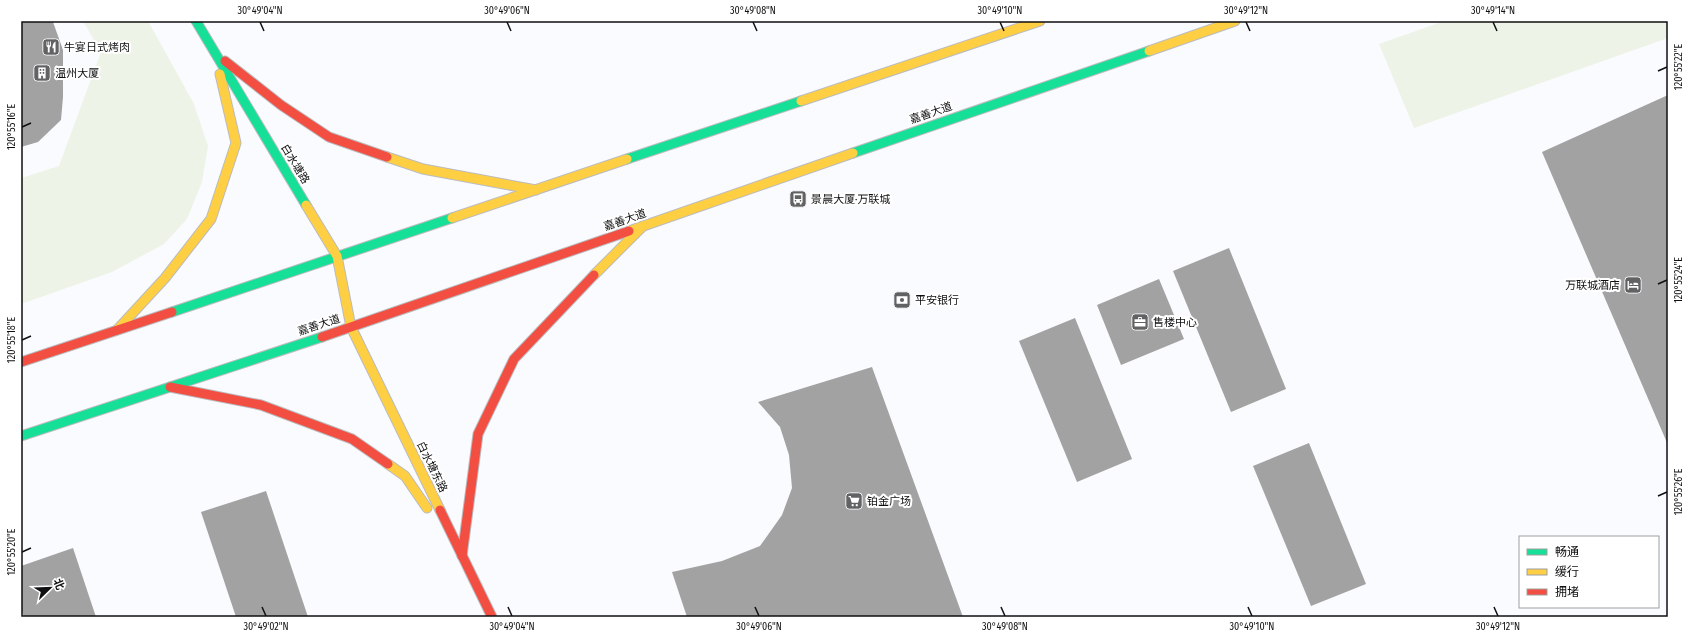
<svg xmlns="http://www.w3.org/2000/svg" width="1689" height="638" viewBox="0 0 1689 638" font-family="'Fira Sans Condensed','Noto Sans SC',sans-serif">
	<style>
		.green { fill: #eef3e7 }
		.building { fill: #a3a2a3 }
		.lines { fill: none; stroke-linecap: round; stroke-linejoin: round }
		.fast-casing { stroke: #bbbbbe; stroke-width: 11 }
		.slow-casing { stroke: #bbbbbe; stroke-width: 11 }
		.jam-casing { stroke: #bbbbbe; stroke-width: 11 }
		.fast { stroke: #16e098; stroke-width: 9 }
		.slow { stroke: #ffcf43; stroke-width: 9 }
		.jam { stroke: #f24e42; stroke-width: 9 }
		.ticks { fill: none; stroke: #0f0f11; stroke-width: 1.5 }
		.labels { text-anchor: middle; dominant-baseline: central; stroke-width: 4; stroke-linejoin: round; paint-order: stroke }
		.poi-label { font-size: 11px; fill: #0f0f11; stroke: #fff; text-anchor: start }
		.street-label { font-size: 11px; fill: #0f0f11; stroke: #fff }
		.neatline { fill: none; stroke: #0f0f11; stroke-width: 1.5 }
		.ticks-label { font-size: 10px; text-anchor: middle; fill: #0f0f11 }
	</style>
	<rect width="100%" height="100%" fill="#fafbfe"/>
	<g class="green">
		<path d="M83 21H148L194 104 208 146 202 182 187 219 164 244 112 272 21 304V178L59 166 101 52Z"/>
		<path d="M1444 21H1668V38L1414 128 1379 44Z"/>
	</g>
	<g class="building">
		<path d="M21 21 53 22 63 50V97L61 120 38 142 21 147Z"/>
		<path d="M1668 95V445L1542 152Z"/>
		<path d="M1229 248 1286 389 1231 412 1173 271Z"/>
		<path d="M1159 279 1184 339 1121 365 1097 305Z"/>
		<path d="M1075 318 1132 459 1077 482 1019 341Z"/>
		<path d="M872 367 963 617H687L672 572 722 561 760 546 782 515 792 488 789 455 780 427 758 402Z"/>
		<path d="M1309 443 1366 584 1311 606 1253 466Z"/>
		<path d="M266 491 308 617H236L201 512Z"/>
		<path d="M73 548 96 617H24L21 609V566Z"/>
	</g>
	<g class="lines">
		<defs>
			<g id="fast">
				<path d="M196 21 306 205"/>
				<path d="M853 153 1149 51"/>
				<path d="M627 159 801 101"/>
				<path d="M172 312 452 218"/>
				<path d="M21 436 322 337"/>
			</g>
			<g id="slow">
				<path d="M1149 51 1235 21"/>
				<path d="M801 101 1040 21"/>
				<path d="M387 157 423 169 536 190"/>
				<path d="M306 205 337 256 351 327 440 510"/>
				<path d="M452 218 627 159"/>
				<path d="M629 231 853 153"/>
				<path d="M594 275 643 226"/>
				<path d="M117 330 165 278 211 219 236 143 220 74"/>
				<path d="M388 464 405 476 427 508"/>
			</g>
			<g id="jam">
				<path d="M225 61 281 105 329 137 387 157"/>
				<path d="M322 337 629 231"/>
				<path d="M21 362 172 312"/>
				<path d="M170 387 261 405 352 439 388 464"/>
				<path d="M440 510 492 617"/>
				<path d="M462 556 478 434 514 359 594 275"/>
			</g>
		</defs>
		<use href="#fast" class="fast-casing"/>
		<use href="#slow" class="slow-casing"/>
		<use href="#jam" class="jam-casing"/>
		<use href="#fast" class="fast"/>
		<use href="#slow" class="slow"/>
		<use href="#jam" class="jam"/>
	</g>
	<path class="ticks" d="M260 22 264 31M507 22 511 31M753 22 757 31M1000 22 1004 31M1246 22 1250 31M1493 22 1497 31M1658 71 1667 67M22 127 31 123M1658 284 1667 280M22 340 31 336M1658 496 1667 492M22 552 31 548M262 607 266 616M508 607 512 616M755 607 759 616M1001 607 1005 616M1248 607 1252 616M1494 607 1498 616"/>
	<defs>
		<symbol id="restaurant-square" viewBox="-11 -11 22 22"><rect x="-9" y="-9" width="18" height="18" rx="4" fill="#616264" stroke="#fff"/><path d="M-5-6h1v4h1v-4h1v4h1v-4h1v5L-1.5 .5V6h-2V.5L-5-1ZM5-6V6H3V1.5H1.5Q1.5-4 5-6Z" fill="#fff"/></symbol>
		<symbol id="building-square" viewBox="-11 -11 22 22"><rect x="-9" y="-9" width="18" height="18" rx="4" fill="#616264" stroke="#fff"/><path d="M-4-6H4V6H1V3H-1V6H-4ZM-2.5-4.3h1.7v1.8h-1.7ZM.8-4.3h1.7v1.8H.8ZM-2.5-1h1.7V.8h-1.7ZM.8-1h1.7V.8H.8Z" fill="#fff"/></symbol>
		<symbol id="bus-square" viewBox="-11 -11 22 22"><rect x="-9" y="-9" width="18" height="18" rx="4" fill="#616264" stroke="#fff"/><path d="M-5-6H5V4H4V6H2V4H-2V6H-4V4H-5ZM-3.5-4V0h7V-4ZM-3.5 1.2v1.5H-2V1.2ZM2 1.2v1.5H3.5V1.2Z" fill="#fff"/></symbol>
		<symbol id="hotel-square" viewBox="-11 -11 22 22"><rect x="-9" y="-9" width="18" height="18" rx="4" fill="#616264" stroke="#fff"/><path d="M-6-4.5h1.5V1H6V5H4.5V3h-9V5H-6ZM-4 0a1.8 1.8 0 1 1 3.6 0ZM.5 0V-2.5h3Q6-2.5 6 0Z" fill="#fff"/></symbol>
		<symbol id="bank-square" viewBox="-11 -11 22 22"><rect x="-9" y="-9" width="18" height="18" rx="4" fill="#616264" stroke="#fff"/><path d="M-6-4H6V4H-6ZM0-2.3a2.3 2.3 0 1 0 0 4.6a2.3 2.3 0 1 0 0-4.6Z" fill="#fff"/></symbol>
		<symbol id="office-square" viewBox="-11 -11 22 22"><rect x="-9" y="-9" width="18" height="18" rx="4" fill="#616264" stroke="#fff"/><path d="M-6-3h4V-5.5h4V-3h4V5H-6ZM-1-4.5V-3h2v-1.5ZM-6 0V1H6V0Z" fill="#fff"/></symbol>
		<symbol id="supermarket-square" viewBox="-11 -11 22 22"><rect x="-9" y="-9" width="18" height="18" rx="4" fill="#616264" stroke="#fff"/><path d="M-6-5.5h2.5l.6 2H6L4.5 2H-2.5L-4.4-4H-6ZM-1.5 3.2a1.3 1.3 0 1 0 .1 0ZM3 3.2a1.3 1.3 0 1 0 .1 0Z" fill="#fff"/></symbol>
	</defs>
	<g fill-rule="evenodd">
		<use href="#restaurant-square" x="41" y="37" width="20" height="20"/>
		<use href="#building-square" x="32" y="63" width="20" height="20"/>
		<use href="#bus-square" x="788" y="189" width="20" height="20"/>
		<use href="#hotel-square" x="1623" y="275" width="20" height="20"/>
		<use href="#bank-square" x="892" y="290" width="20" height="20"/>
		<use href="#office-square" x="1130" y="312" width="20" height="20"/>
		<use href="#supermarket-square" x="844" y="491" width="20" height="20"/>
	</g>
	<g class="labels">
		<g class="poi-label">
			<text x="64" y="47">牛宴日式烤肉</text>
			<text x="55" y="73">温州大厦</text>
			<text x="811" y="199">景晨大厦·万联城</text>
			<text x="1620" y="285" text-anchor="end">万联城酒店</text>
			<text x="915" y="300">平安银行</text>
			<text x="1153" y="322">售楼中心</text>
			<text x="867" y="501">铂金广场</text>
		</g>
		<g class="street-label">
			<text transform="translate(931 113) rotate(-19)">嘉善大道</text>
			<text transform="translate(295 164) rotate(59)">白水塘路</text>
			<text transform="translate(625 220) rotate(-19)">嘉善大道</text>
			<text transform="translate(319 325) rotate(-18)">嘉善大道</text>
			<text transform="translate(432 467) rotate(64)">白水塘东路</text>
		</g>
	</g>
	<rect width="1689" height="638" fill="none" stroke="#ffffff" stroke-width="44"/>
	<rect x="1519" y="536" width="140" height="72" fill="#ffffff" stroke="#9f9fa0"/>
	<rect x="1527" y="549" width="20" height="6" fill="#16e098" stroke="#9f9fa0"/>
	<text x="1555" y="556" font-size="12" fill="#0f0f11">畅通</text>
	<rect x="1527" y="569" width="20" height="6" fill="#ffcf43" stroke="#9f9fa0"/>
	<text x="1555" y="576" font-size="12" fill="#0f0f11">缓行</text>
	<rect x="1527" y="589" width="20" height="6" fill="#f24e42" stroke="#9f9fa0"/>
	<text x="1555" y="596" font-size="12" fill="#0f0f11">拥堵</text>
	<g transform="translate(50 588) rotate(67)" stroke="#ffffff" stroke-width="3" paint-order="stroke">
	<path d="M0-3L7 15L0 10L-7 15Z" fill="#0f0f11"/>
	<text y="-6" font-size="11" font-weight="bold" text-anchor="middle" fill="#0f0f11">北</text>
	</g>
	<rect x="22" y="22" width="1645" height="594" class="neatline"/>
	<g class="ticks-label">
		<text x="260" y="14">30°49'04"N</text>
		<text x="507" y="14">30°49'06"N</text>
		<text x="753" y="14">30°49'08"N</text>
		<text x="1000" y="14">30°49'10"N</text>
		<text x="1246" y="14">30°49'12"N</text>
		<text x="1493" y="14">30°49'14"N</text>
		<text transform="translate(1678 67) rotate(-90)" y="4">120°55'22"E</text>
		<text transform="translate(11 127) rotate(-90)" y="4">120°55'16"E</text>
		<text transform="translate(1678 280) rotate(-90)" y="4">120°55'24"E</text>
		<text transform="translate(11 340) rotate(-90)" y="4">120°55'18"E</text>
		<text transform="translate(1678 492) rotate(-90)" y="4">120°55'26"E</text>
		<text transform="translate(11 552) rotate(-90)" y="4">120°55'20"E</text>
		<text x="266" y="630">30°49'02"N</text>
		<text x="512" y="630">30°49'04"N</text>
		<text x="759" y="630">30°49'06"N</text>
		<text x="1005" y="630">30°49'08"N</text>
		<text x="1252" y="630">30°49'10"N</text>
		<text x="1498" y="630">30°49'12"N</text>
	</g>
</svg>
